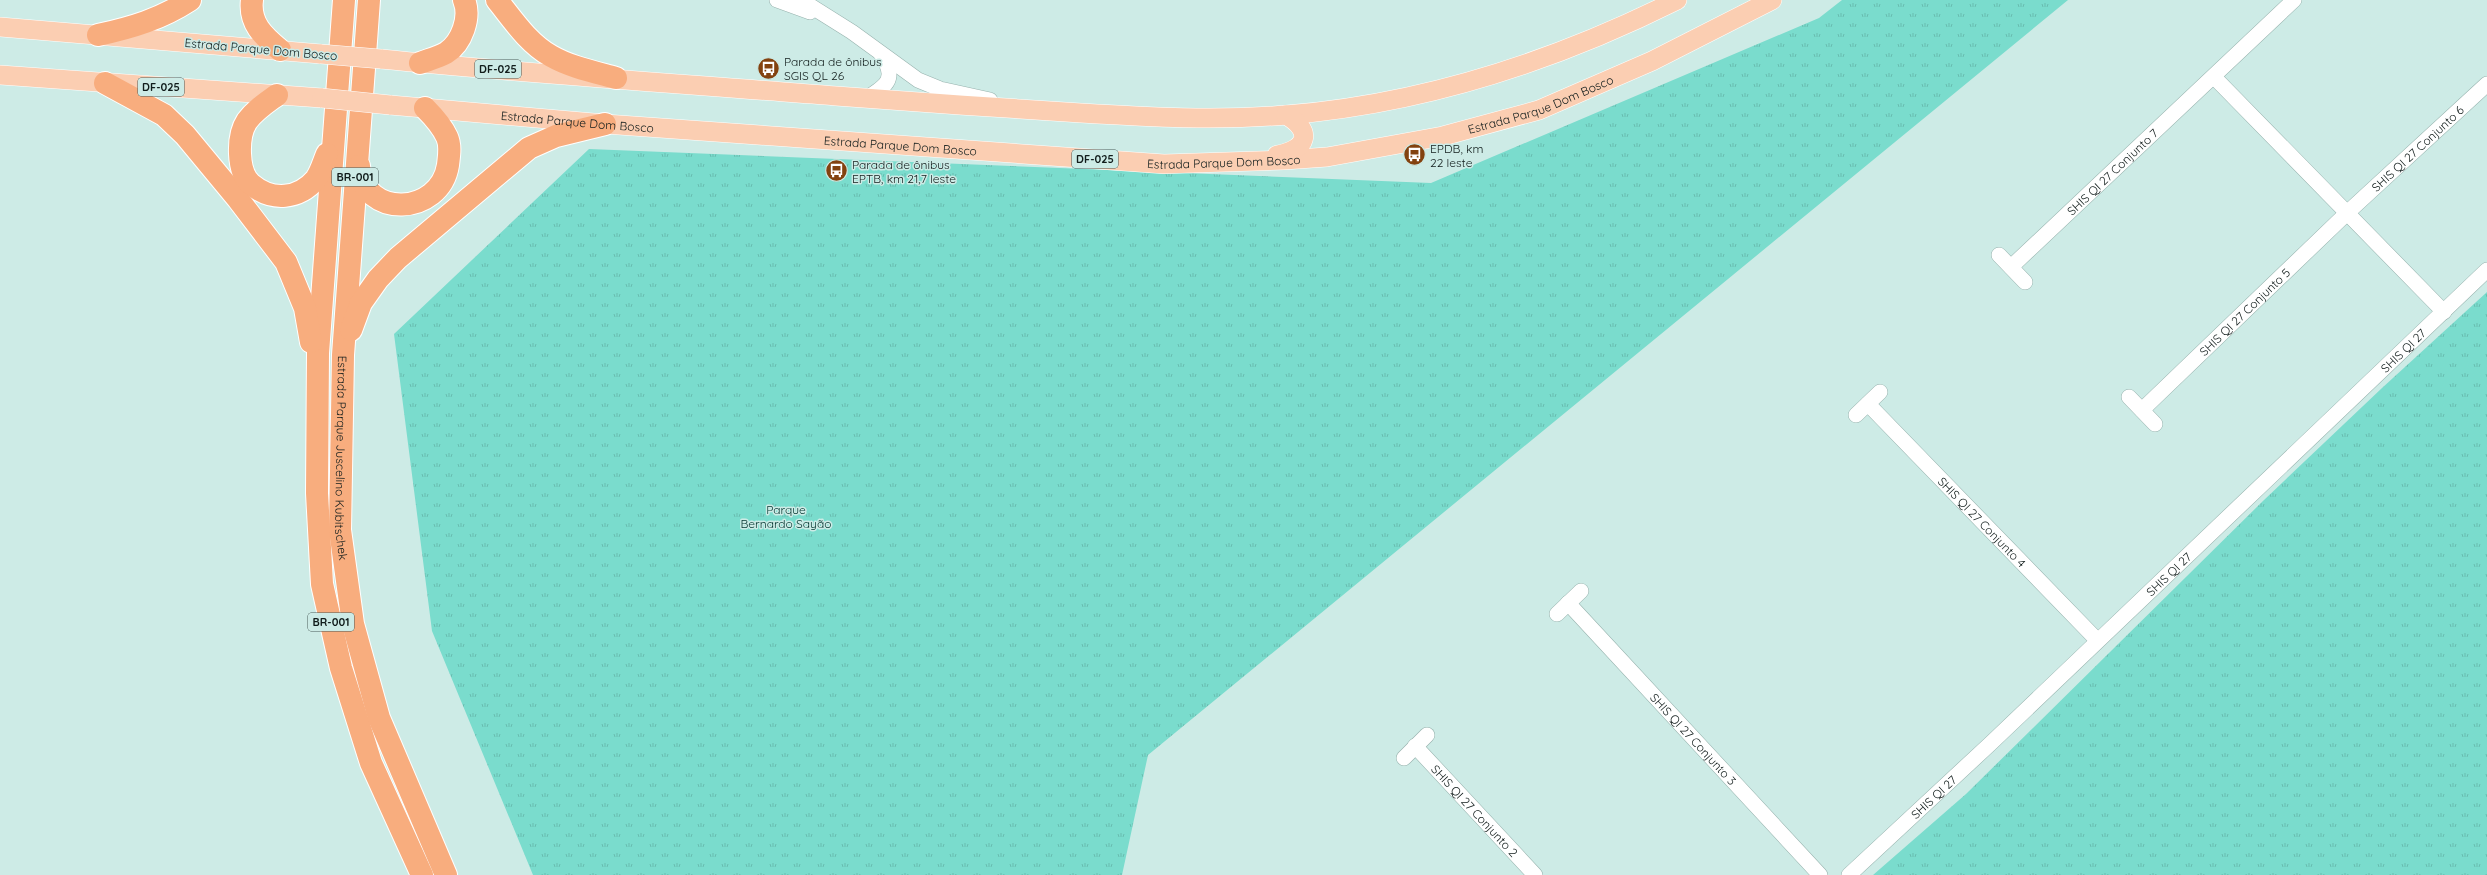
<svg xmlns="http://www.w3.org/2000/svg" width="2487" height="875" viewBox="0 0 2487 875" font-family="Quicksand,sans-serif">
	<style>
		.grass { fill: url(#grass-tufts) }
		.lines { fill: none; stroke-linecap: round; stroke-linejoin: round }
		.minor-casing { stroke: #96b2ad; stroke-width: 16 }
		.major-casing { stroke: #fff; stroke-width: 20 }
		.highway-casing { stroke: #fff; stroke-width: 24 }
		.minor { stroke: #fff; stroke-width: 15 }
		.major { stroke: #fbceb2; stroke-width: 19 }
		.highway { stroke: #f8ad7e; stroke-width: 22 }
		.major-bridge-casing { stroke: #fff; stroke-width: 20; stroke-linecap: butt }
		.major-bridge { stroke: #fbceb2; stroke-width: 19 }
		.labels { text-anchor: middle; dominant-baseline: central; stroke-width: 3; stroke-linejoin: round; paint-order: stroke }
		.shield { fill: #cdebe6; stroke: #495a58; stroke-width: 1 }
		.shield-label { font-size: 11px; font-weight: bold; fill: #111c1b }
		.street-label { font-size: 12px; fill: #111c1b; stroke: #cdebe6 }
		.poi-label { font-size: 12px; fill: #111c1b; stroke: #cdebe6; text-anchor: start }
		.park-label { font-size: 12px; fill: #00332d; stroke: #cdebe6 }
	</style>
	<defs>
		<pattern id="grass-tufts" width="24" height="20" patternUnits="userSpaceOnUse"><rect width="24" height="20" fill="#7adccd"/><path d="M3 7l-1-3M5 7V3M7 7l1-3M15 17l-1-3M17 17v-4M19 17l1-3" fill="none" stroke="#68bcaf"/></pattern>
	</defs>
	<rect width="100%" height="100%" fill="#cdebe6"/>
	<g class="grass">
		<path d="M1842 0H2068L1148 755 1122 875H533L432 631 394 334 589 149 1431 183 1819 18Z"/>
		<path d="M2487 292V875H1873L1966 794 2264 500 2382 388Z"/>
	</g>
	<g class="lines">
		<defs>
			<g id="minor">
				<path d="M777 0 810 12"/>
				<path d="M801 0 852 32 918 80 940 89 990 100"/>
				<path d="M2214 77 2444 312"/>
				<path d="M867 98C888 85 897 78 881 54"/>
				<path d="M1999 255 2025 282"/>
				<path id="s1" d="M2011 267 2294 0"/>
				<path d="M2129 397 2155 424"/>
				<path id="s2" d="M1868 404 2097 640"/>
				<path id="s3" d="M2142 410 2347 213 2487 84"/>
				<path d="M1856 415 1880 392"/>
				<path id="s4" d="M1568 603 1820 875"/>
				<path d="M1557 614 1581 591"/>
				<path id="s5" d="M1415 746 1535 875"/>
				<path d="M1404 758 1427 735"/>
				<path id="s6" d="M1849 875 1990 744 2487 270"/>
			</g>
			<g id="major">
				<path d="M0 27 321 54"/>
				<path d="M381 59C532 74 685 84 836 96 918 102 999 108 1081 113 1149 117 1217 121 1286 115 1422 104 1555 61 1677 0"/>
				<path d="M0 75 322 98"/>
				<path id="s7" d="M390 105 605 124 1164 164 1284 160 1327 157 1443 136 1539 110 1652 61 1772 0"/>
				<path d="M1277 155C1307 150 1314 131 1286 115"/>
			</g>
			<g id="highway">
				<path d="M252 0C249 23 263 36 280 50"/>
				<path d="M344 0 318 353 317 493 322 584 341 668 371 763 422 875"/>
				<path id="s8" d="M369 0 343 355 340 530 353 624 379 718 446 875"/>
				<path d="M497 0C513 20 528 43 551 56 570 67 594 72 616 78"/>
				<path d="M98 35C131 28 161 19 190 0"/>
				<path d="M420 63C428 60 439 57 446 53 462 43 471 17 464 0"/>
				<path d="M105 83 164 115 185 135 238 199 286 262 305 308 311 342"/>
				<path d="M277 95C266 103 255 110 247 121 237 136 237 172 251 184 272 202 299 199 316 179 321 172 324 161 327 154"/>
				<path d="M359 166C363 219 440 216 448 165 449 156 451 146 447 137 442 126 434 117 425 108"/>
				<path d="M351 330 361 303 378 279 398 258 529 148 556 136 605 124"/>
			</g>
		</defs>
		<use href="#minor" class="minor-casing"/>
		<use href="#major" class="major-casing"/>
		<use href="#highway" class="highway-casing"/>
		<use href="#minor" class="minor"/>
		<use href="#major" class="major"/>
		<use href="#highway" class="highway"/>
		<defs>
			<g id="major-bridge">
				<path d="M321 54 381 59"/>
				<path d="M322 98 390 105"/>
			</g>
		</defs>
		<use href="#major-bridge" class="major-bridge-casing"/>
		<use href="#major-bridge" class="major-bridge"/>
	</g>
	<defs>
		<symbol id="bus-disc" viewBox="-11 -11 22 22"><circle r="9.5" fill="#83420f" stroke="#cdebe6"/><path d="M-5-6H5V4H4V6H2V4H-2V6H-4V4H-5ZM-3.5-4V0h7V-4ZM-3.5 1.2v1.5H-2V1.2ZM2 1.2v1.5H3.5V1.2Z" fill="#fff"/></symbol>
	</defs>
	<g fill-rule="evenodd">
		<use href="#bus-disc" x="756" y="56" width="25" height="25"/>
		<use href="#bus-disc" x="1402" y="142" width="25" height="25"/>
		<use href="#bus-disc" x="824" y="158" width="25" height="25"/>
	</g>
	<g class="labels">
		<g class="shield">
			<rect x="475" y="60" width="46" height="18" rx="3"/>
			<rect x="138" y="78" width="46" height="18" rx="3"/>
			<rect x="1072" y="150" width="46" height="18" rx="3"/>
			<rect x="332" y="168" width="46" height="18" rx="3"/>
			<rect x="308" y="613" width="46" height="18" rx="3"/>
		</g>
		<g class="shield-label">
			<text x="498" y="69">DF-025</text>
			<text x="161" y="87">DF-025</text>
			<text x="1095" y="159">DF-025</text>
			<text x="355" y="177">BR-001</text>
			<text x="331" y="622">BR-001</text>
		</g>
		<g class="street-label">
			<text transform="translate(261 49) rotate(5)">Estrada Parque Dom Bosco</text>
			<text stroke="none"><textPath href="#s7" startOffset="1160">Estrada Parque Dom Bosco</textPath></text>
			<text stroke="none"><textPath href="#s7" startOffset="188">Estrada Parque Dom Bosco</textPath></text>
			<text stroke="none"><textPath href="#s7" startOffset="512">Estrada Parque Dom Bosco</textPath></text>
			<text stroke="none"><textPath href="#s3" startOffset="380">SHIS QI 27 Conjunto 6</textPath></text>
			<text stroke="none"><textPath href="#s7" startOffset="836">Estrada Parque Dom Bosco</textPath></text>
			<text stroke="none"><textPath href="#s1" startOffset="139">SHIS QI 27 Conjunto 7</textPath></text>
			<text stroke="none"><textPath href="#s3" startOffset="142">SHIS QI 27 Conjunto 5</textPath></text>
			<text stroke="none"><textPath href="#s6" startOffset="763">SHIS QI 27</textPath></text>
			<text stroke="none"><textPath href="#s8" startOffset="459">Estrada Parque Juscelino Kubitschek</textPath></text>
			<text stroke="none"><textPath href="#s2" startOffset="164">SHIS QI 27 Conjunto 4</textPath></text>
			<text stroke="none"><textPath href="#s6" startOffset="439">SHIS QI 27</textPath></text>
			<text stroke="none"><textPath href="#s4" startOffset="185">SHIS QI 27 Conjunto 3</textPath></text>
			<text stroke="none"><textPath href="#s6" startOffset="115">SHIS QI 27</textPath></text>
			<text stroke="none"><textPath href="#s5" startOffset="88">SHIS QI 27 Conjunto 2</textPath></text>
		</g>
		<g class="poi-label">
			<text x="784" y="61">Parada de ônibus<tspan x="784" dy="14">SGIS QL 26</tspan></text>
			<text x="1430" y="148">EPDB, km<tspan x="1430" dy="14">22 leste</tspan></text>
			<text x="852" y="164">Parada de ônibus<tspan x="852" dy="14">EPTB, km 21,7 leste</tspan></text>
		</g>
		<g class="park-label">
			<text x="786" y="509">Parque<tspan x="786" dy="14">Bernardo Sayão</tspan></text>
		</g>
	</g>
</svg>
